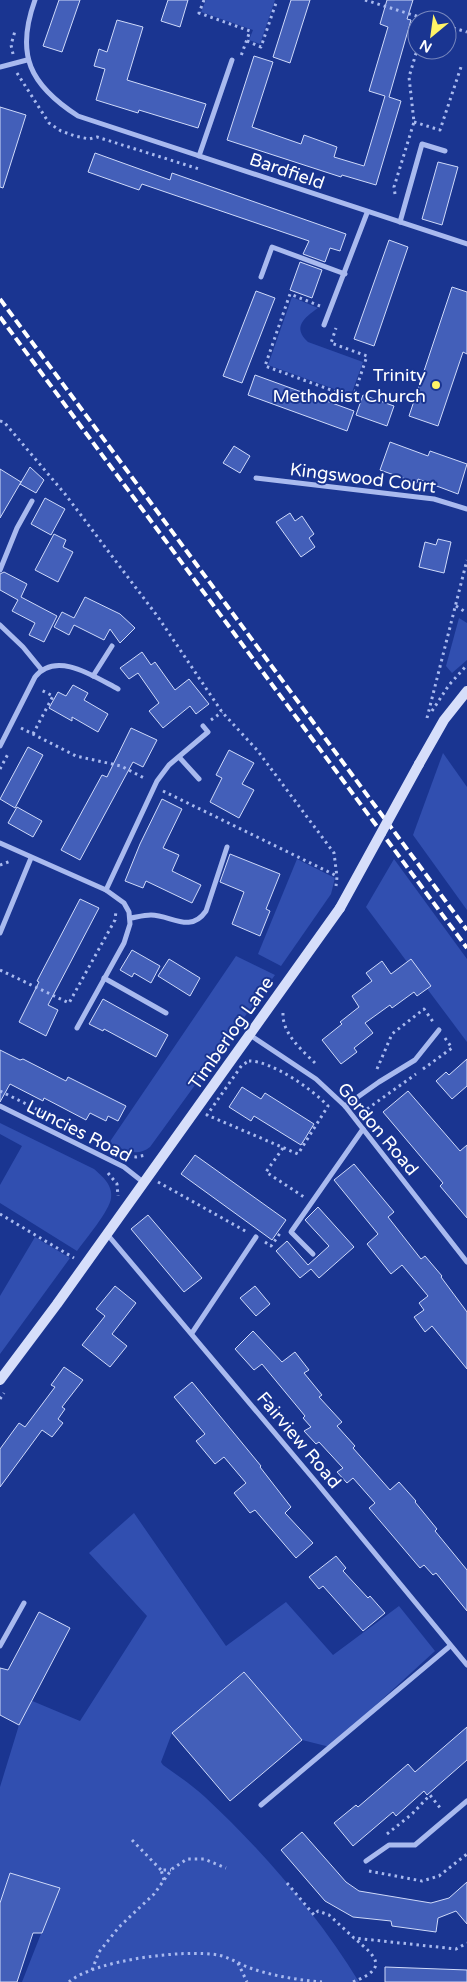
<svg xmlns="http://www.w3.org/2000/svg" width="467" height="1982" viewBox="0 0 467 1982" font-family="'Varela Round',sans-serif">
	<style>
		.green { fill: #314fb0 }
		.building { fill: #435fb9; stroke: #cfdafa }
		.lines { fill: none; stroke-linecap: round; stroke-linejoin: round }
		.path { stroke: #a9baef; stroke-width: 3; stroke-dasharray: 2.5 4; stroke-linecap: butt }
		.street { stroke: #a9baef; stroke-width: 5 }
		.secondary { stroke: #d6defa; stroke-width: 10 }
		.rail { stroke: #fff; stroke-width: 4; stroke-dasharray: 9 4; stroke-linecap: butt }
		.secondary-bridge { stroke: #d6defa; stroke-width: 10 }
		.poi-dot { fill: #fff366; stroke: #1a3591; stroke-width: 2 }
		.labels { text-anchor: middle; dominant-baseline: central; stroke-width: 4; stroke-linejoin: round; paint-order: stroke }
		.street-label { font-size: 18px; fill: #fff; stroke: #1a3591 }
		.poi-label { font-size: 18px; fill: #fff; stroke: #1a3591; text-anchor: end }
	</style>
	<rect width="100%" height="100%" fill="#1a3591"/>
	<g class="green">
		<path d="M206 0H275L260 44 249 40 253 30 201 12Z"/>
		<path d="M292 297 318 308C304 318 292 327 308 342L363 362 351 395 268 365Z"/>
		<path d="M459 618 467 623V660L452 673 446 666Z"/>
		<path d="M443 753 467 787V910L413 835Z"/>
		<path d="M297 859 335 878 331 894 281 966 258 954Z"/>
		<path d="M394 859 467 959V1042L366 907Z"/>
		<path d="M236 956 275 975 150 1147C136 1158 123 1149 109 1143Z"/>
		<path d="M0 1123 94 1169C102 1176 113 1185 111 1198 110 1210 85 1240 77 1251L0 1203V1185L22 1146 0 1134Z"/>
		<path d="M35 1237 70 1258 0 1354V1296Z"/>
		<path d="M134 1513 226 1646 286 1602 333 1655 399 1606 435 1651 330 1747 302 1740 243 1672 172 1733 161 1762 163 1765C177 1775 192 1785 205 1797 264 1852 317 1914 359 1982H22L59 1888 10 1873 0 1903V1787L19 1725 30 1700 80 1721 147 1616 89 1553Z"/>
	</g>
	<g class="building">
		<path d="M59 0H80L62 52 43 46Z"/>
		<path d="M168 0H188L180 27 161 21Z"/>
		<path d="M291 0H310L290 63 273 57Z"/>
		<path d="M387 0H413L407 19 411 20 389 97 401 101 376 185 342 175 341 177 227 140 254 56 273 62 252 127 301 144 304 135 337 147 334 157 364 166 385 96 369 91 388 27 380 24Z"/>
		<path d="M117 20 143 27 127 80 206 104 198 128 139 110 138 113 96 100 105 69 94 66 99 49 107 52Z"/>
		<path d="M0 107 26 115 3 188 0 187Z"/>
		<path d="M95 153 170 180 172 173 346 234 340 251 330 248 325 262 303 254 309 241 142 184 139 190 88 172Z"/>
		<path d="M438 162 458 167 442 225 422 219Z"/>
		<path d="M389 240 408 247 374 346 354 339Z"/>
		<path d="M300 262 322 270 312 298 290 290Z"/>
		<path d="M452 287 467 292V354L463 352 438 426 409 416Z"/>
		<path d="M256 291 275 298 242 383 223 376Z"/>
		<path d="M255 375 354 411 347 431 248 395Z"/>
		<path d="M363 395 394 406 387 426 356 415Z"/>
		<path d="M390 442 428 456 430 451 467 464 458 494 418 479 417 483 380 470Z"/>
		<path d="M234 446 250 456 240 473 223 463Z"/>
		<path d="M30 467 44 480 36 493 20 484Z"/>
		<path d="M0 469 21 482 0 518Z"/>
		<path d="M45 498 65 509 51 535 31 524Z"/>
		<path d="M290 513 295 521 302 516 314 534 309 538 315 547 301 557 276 522Z"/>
		<path d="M54 534 66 540 63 547 73 552 58 582 35 570Z"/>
		<path d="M438 539 451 542 444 573 419 567 425 542 436 545Z"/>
		<path d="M4 572 27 584 21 597 57 616 44 642 29 635 35 623 12 611 18 600 0 590V574Z"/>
		<path d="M85 597 120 614 135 628 120 643 110 629 104 640 74 625 69 635 54 627 62 612 74 618Z"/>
		<path d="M142 652 151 665 155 662 175 690 189 679 209 704 196 714 190 706 163 728 149 711 159 703 138 673 129 679 120 668Z"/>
		<path d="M73 685 88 693 84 700 108 714 98 732 72 717V721L49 708 58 692 66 696Z"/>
		<path d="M131 728 157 740 143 767 133 762 80 860 61 850 102 775 107 777Z"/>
		<path d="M28 747 43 755 15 808 0 799Z"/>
		<path d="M229 750 254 763 242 784 254 790 239 818 210 802 222 778 216 775Z"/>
		<path d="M162 799 182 809 163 848 179 855 172 871 201 885 192 903 146 881 143 888 125 881 140 844Z"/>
		<path d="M17 807 42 821 33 837 8 823Z"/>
		<path d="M230 854 280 874 266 909 270 911 260 936 232 924 244 892 220 882Z"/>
		<path d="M80 899 99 908 48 1005 58 1010 46 1036 19 1022 39 982 37 981Z"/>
		<path d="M132 950 160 966 151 983 134 973 132 977 120 970Z"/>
		<path d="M169 959 200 978 190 996 158 976Z"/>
		<path d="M411 959 431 986 417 996 414 992 392 1008 390 1005 365 1023 373 1033 354 1048 357 1052 341 1064 322 1040 342 1024 340 1022 359 1007 352 996 372 981 366 973 382 961 391 974Z"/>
		<path d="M103 999 168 1035 156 1057 104 1029 103 1031 89 1024Z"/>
		<path d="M0 1050 20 1060 23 1059 66 1081 68 1077 126 1106 118 1121 108 1116 106 1121 90 1113 86 1120 44 1098 43 1101 10 1084 0 1102Z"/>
		<path d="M467 1059V1086L452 1099 436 1081 446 1072 449 1075Z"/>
		<path d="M242 1087 261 1099 265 1093 314 1124 301 1145 254 1116 251 1121 229 1107Z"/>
		<path d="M408 1091 460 1151 467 1145V1218L440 1186 443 1183 383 1112Z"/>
		<path d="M195 1155 286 1220 272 1240 181 1174Z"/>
		<path d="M354 1164 394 1212 388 1217 421 1259 425 1256 442 1276 441 1277 467 1312V1369L432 1326 425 1332 414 1317 424 1310 419 1303 428 1296 402 1265 391 1274 367 1244 378 1234 334 1180Z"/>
		<path d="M318 1207 354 1247 319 1278 311 1269 300 1278 276 1251 287 1241 308 1265 329 1246 305 1220Z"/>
		<path d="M148 1215 202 1278 184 1292 131 1229Z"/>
		<path d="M115 1286 136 1303 112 1334 127 1346 110 1367 82 1345 105 1316 96 1309Z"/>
		<path d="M255 1286 270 1304 256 1316 240 1298Z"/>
		<path d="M253 1331 282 1362 295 1352 309 1370 304 1373 322 1395 319 1397 342 1422 337 1426 355 1446 353 1448 390 1490 399 1482 416 1501 415 1502 437 1529 435 1531 467 1570V1611L436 1573 433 1575 424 1565 420 1568 369 1508 375 1503 353 1478 347 1483 337 1472 343 1468 319 1442 316 1444 304 1431 311 1427 303 1418 305 1416 262 1364 254 1370 235 1349Z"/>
		<path d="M64 1367 83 1380 62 1407 65 1409 58 1419 63 1423 52 1437 42 1430 0 1487V1449L19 1423 25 1427 55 1387 51 1385Z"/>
		<path d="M192 1382 261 1466 260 1467 291 1507 285 1513 313 1543 296 1558 255 1510 250 1513 234 1493 246 1483 224 1457 215 1464 196 1441 205 1434 174 1397Z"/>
		<path d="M336 1556 346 1568 343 1571 368 1598 370 1596 385 1613 363 1631 323 1586 319 1589 309 1577Z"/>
		<path d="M39 1612 70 1628 19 1725 0 1715V1668L8 1670Z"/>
		<path d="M244 1672 302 1740 230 1801 172 1733Z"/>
		<path d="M467 1727V1760L427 1795 424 1791 396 1816 393 1812 353 1846 334 1823 356 1805 358 1807 408 1764 415 1772Z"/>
		<path d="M302 1832 346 1882 359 1891 431 1903 449 1898 467 1882V1924L456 1911 438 1918 436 1932 392 1926 391 1921 353 1917 325 1901 281 1850Z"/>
		<path d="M10 1873 60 1888 42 1933H33L17 1982H0V1903Z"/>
		<path d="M385 1967 467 1970V1982H385Z"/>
	</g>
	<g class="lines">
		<g class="path">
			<path d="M204 0 199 13 250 31 241 56"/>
			<path d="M365 0 429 20"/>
			<path d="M447 26 467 32"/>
			<path d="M247 41 261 47 277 0"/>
			<path d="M13 54 11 45 15 31"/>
			<path d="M17 73 49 123 61 131 75 136 89 139 97 137 199 169"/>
			<path d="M414 122 440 130 462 64"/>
			<path d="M395 194 394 187 414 122 409 77 417 50"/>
			<path d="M320 306 290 294 265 366 353 398 367 356 331 343 336 328"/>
			<path d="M0 421 4 422 65 494 158 617 222 712 257 750 334 853 337 877 336 886"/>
			<path d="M456 606 467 613"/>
			<path d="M432 711 449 685 467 665"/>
			<path d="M427 718 467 560"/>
			<path d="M211 720 222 712"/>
			<path d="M21 728 76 756 121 766 146 779"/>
			<path d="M33 734 53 696 41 690"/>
			<path d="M0 769 8 754"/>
			<path d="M163 791 337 876"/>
			<path d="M0 865 11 861"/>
			<path d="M0 970 69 1003 115 920 116 911"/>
			<path d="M283 1013C282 1034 303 1051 317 1065"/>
			<path d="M249 1061C272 1061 312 1089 328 1106L298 1154 207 1115 242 1065Z"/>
			<path d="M377 1069 392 1034 424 1009 434 1023"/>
			<path d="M423 1069 452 1048 445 1038"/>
			<path d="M0 1091 67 1124"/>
			<path d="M365 1115 367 1109 416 1074"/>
			<path d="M283 1148 266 1172 304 1197"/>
			<path d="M128 1156 136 1157 146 1155"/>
			<path d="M108 1173 117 1184 118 1196"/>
			<path d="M158 1182 247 1232"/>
			<path d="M0 1214 74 1258"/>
			<path d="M265 1242 271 1246 281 1232"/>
			<path d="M0 1399 4 1393"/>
			<path d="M387 1834 412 1814 430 1795 441 1809"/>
			<path d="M132 1840 161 1870"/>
			<path d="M369 1871 422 1881 439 1876 467 1854"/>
			<path d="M164 1880 161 1870H171"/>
			<path d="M287 1883 314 1915 318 1911 329 1915 354 1938 456 1949 467 1943"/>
			<path d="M238 1963 247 1982"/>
			<path d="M92 1970 99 1952 119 1927 154 1894 172 1869 187 1859H204L226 1868"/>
			<path d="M69 1982C94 1960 185 1949 218 1955 229 1957 239 1964 250 1968 273 1976 298 1980 322 1982"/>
			<path d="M353 1982C388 1968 378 1958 354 1938"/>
		</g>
		<g class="street">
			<path d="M35 0C15 55 30 85 78 116L467 244"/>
			<path d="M0 67 27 60"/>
			<path d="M199 156 232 60"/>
			<path d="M400 222 422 144 445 151"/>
			<path d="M261 277 272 247 345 274"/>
			<path d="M324 325 367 213"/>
			<path d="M256 478 434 499 467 509"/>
			<path d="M0 570 17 528 32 501"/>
			<path d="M0 625 23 647 41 669"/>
			<path d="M93 676 112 646"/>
			<path d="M0 746 35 677C56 650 95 677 118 689"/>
			<path d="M179 757 199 779"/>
			<path d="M0 843 106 890 124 903 129 912 130 924 124 943 77 1028"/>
			<path d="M106 890 157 781 169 765 208 732 203 726"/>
			<path d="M131 918C137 917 144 915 151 915 171 915 190 934 206 911L227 847"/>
			<path d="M0 933 31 858"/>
			<path d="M104 978 166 1013"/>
			<path d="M250 1035 316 1079 345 1106 467 1262"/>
			<path d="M0 1106 124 1167 143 1182"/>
			<path d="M345 1106 379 1082 415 1060 439 1030"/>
			<path d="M107 1234 316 1482 467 1665"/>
			<path d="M313 1254 291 1232 363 1129"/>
			<path d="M192 1333 256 1237"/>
			<path d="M0 1646 24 1603"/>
			<path d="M261 1805 450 1646"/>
			<path d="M366 1861 389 1845H415L467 1801"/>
		</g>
		<g class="secondary">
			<path d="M419 764 444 720 467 691"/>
			<path d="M0 1380 57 1304 340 908"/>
		</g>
		<g class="rail">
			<path d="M0 299 467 930"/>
			<path d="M0 317 467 948"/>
		</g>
		<path class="secondary-bridge" d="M340 908 419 764"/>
	</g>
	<circle class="poi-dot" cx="436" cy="385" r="5"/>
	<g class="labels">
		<g class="street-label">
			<text transform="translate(287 171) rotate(19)">Bardfield</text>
			<text transform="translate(363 478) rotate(7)">Kingswood Court</text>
			<text transform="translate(231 1033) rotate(-55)">Timberlog Lane</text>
			<text transform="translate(378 1129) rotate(50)">Gordon Road</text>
			<text transform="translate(79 1131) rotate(27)">Luncies Road</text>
			<text transform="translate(299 1440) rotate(50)">Fairview Road</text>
		</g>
		<g class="poi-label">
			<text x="426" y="375">Trinity<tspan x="426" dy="21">Methodist Church</tspan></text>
		</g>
	</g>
	<g transform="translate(432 35) rotate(209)"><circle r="24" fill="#1a3591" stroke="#7686bd"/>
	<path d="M0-4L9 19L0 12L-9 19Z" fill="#fff366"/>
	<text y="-8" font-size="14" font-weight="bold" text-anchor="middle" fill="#ffffff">N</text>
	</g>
</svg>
